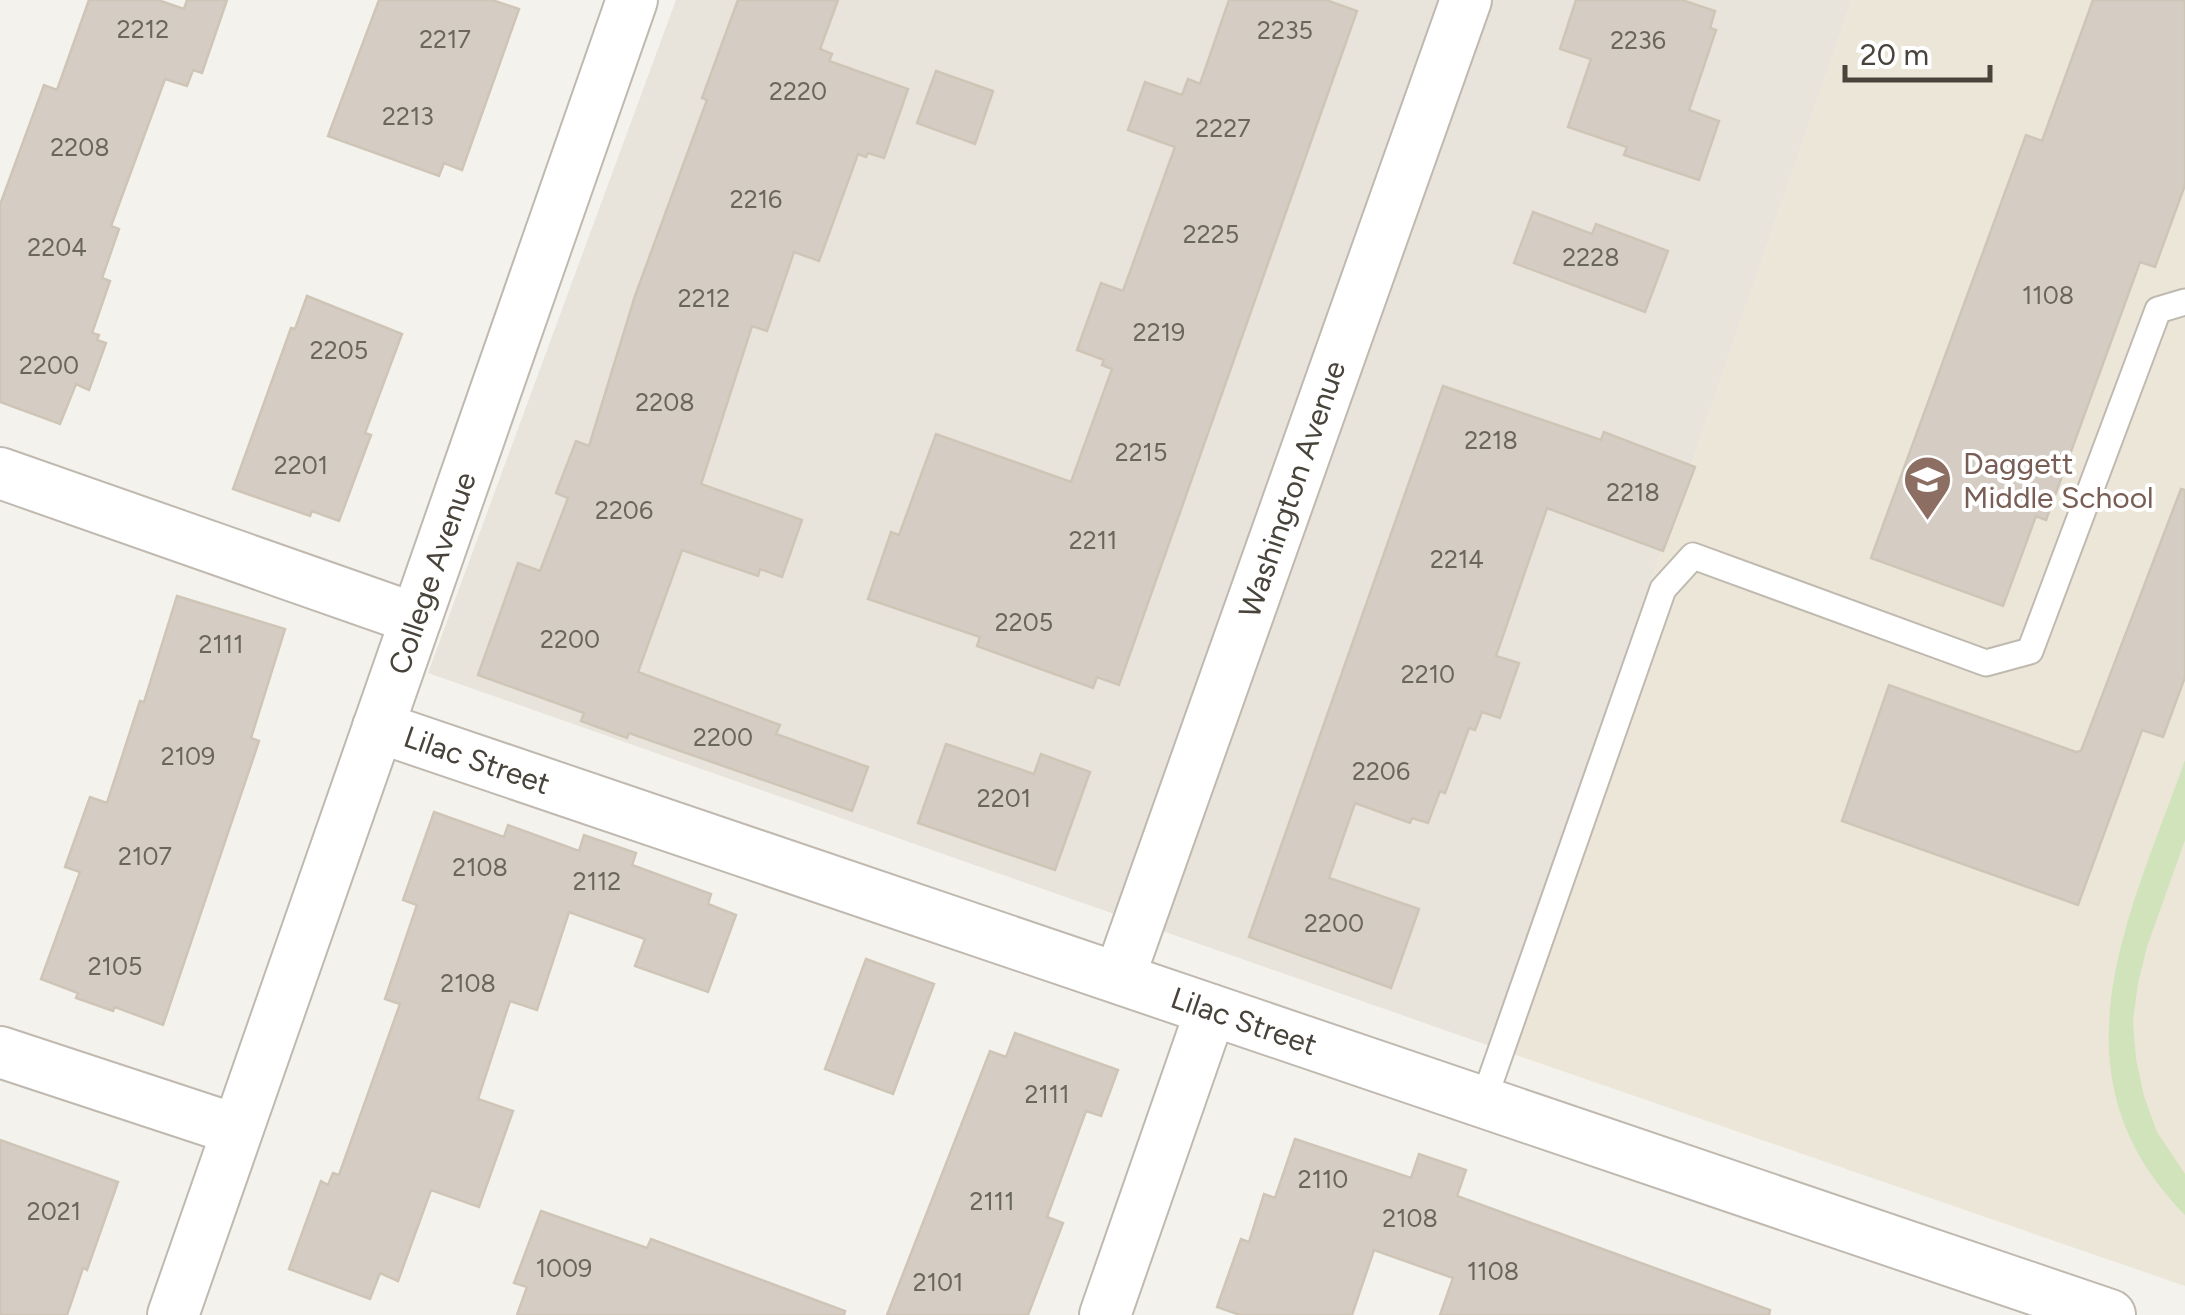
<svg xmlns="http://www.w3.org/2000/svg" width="2185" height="1315" viewBox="0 0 2185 1315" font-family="Figtree,sans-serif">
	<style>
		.residential { fill: #e8e3db }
		.education { fill: #ece6d8 }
		.green { fill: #d1e3ba }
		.building { fill: #d5cdc3; stroke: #cfc5b7; stroke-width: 2.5 }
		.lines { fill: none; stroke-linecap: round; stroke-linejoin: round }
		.lane-casing { stroke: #bfb9b0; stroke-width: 29 }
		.street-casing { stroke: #bfb9b0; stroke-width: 54 }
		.lane { stroke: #fff; stroke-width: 25 }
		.street { stroke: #fff; stroke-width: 50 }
		.labels { text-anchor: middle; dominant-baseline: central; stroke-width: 8; stroke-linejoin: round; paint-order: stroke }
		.number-label { font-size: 25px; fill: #6b665d }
		.education-label { font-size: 30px; fill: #785e54; stroke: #fff; text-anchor: start }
		.street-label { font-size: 30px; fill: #48433b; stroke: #fff }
	</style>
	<rect width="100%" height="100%" fill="#f4f2ec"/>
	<path class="residential" d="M676 0H1852L1490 1046 428 673Z"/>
	<path class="education" d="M1852 0H2185V1286L1490 1046Z"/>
	<path class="green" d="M2185 760V840L2147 947 2138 983 2133 1021 2136 1059 2144 1096 2157 1132 2185 1174V1215C2045 1073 2130 916 2185 760Z"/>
	<g class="building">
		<path d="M89 0H158L184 9 187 0H227L202 73 193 70 187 86 165 79 111 226 119 229 102 278 110 281 92 333 99 335 97 340 106 343 89 390 76 384 60 424 0 402V205L44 85 57 90Z"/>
		<path d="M379 0H492L519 9 462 170 444 163 439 176 328 136Z"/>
		<path d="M738 0H838L820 49 832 54 829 61 908 89 884 158 868 153 866 157 858 154 819 261 794 252 767 331 752 326 701 484 802 520 782 577 760 569 758 576 682 550 638 672 780 725 776 734 868 767 852 811 629 733 627 738 581 721 584 713 478 675 518 563 540 571 568 498 556 493 576 441 589 446 635 296 707 100 702 98Z"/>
		<path d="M1229 0H1326L1357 11 1119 685 1097 677 1093 688 977 646 980 637 868 599 891 532 899 535 936 434 1071 482 1112 369 1102 365 1104 360 1077 350 1101 283 1123 291 1175 147 1128 130 1145 82 1182 95 1188 79 1200 84Z"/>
		<path d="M1576 0H1682L1715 11 1710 28 1716 30 1689 110 1719 121 1699 180 1624 155 1627 147 1568 127 1591 59 1560 49Z"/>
		<path d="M2093 0H2185V185L2155 267 2140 262 2046 520 2036 516 2003 606 1871 558 2026 135 2042 141Z"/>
		<path d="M936 71 993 91 975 144 917 123Z"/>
		<path d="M1533 212 1592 234 1596 224 1668 251 1645 312 1514 263Z"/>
		<path d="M307 296 402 334 365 433 371 435 339 521 312 511 310 516 233 489 291 328 295 329Z"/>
		<path d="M1443 386 1601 440 1604 432 1695 467 1663 551 1547 508 1496 656 1519 663 1500 718 1482 712 1475 730 1469 728 1445 793 1440 791 1428 823 1412 818 1410 823 1355 803 1329 878 1419 909 1391 988 1249 937Z"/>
		<path d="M2181 489 2185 490V677L2163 737 2142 730 2078 905 1842 821 1889 685 2076 752 2081 751Z"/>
		<path d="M177 596 285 629 251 738 259 741 163 1025 115 1007 113 1011 76 998 78 993 41 979 80 872 65 867 90 797 107 803 140 701 144 702Z"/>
		<path d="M946 744 1034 774 1041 754 1090 772 1055 870 918 823Z"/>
		<path d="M434 812 504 837 508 825 579 851 584 835 636 853 632 865 711 894 708 904 736 915 708 992 635 966 645 939 569 912 537 1010 510 1001 478 1099 513 1111 479 1207 431 1190 398 1281 380 1273 370 1299 289 1269 321 1181 328 1185 333 1173 339 1175 400 1004 385 999 417 905 403 900Z"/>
		<path d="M866 959 934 984 893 1094 825 1069Z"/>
		<path d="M1015 1033 1118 1070 1101 1116 1086 1111 1047 1217 1063 1223 1028 1315H887L990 1051 1006 1057Z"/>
		<path d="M1295 1139 1411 1178 1419 1154 1466 1170 1457 1196 1770 1310 1769 1315H1440L1453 1278 1374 1250 1352 1315H1240L1217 1307 1241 1239 1249 1242 1264 1194 1275 1198Z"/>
		<path d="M0 1140 118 1182 87 1270 83 1268 67 1315H0Z"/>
		<path d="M541 1211 647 1248 651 1239 845 1311 844 1315H517L527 1287 514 1283Z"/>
	</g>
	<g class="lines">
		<defs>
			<path id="lane" d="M1483 1102 1663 589 1693 556 1986 663 2030 651 2158 310 2185 302"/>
			<g id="street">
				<path d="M0 473 416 619"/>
				<path d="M378 727 2110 1315"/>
				<path d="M1119 978 1466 0"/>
				<path d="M0 1052 237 1130"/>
				<path d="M173 1315 632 0"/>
				<path d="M1105 1315 1211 1010"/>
			</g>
		</defs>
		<use href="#lane" class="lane-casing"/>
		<use href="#street" class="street-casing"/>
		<use href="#lane" class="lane"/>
		<use href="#street" class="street"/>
	</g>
	<defs>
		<symbol id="school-pin" viewBox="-11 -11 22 30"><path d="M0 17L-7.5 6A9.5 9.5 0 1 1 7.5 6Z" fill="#8d6e63" stroke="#fff"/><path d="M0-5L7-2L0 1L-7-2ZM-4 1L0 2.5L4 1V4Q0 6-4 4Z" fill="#fff"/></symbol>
	</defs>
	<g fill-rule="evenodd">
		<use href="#school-pin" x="1900" y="452" width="55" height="75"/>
	</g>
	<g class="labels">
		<g class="number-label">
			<text x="143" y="29">2212</text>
			<text x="1285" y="30">2235</text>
			<text x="445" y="39">2217</text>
			<text x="1638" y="40">2236</text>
			<text x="798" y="91">2220</text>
			<text x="408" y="116">2213</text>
			<text x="1223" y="128">2227</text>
			<text x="80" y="147">2208</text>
			<text x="756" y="199">2216</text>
			<text x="1211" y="234">2225</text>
			<text x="57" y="247">2204</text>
			<text x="1591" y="257">2228</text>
			<text x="2048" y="295">1108</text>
			<text x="704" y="298">2212</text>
			<text x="1159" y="332">2219</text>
			<text x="339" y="350">2205</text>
			<text x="49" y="365">2200</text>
			<text x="665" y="402">2208</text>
			<text x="1491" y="440">2218</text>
			<text x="1141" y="452">2215</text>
			<text x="301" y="465">2201</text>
			<text x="1633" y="492">2218</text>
			<text x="624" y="510">2206</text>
			<text x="1093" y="540">2211</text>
			<text x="1457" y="559">2214</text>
			<text x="1024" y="622">2205</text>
			<text x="570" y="639">2200</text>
			<text x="221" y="644">2111</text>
			<text x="1428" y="674">2210</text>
			<text x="723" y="737">2200</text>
			<text x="188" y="756">2109</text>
			<text x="1381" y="771">2206</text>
			<text x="1004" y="798">2201</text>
			<text x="145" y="856">2107</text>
			<text x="480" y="867">2108</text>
			<text x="597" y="881">2112</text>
			<text x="1334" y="923">2200</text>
			<text x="115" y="966">2105</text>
			<text x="468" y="983">2108</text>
			<text x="1047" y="1094">2111</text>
			<text x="1323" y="1179">2110</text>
			<text x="992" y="1201">2111</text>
			<text x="54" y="1211">2021</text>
			<text x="1410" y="1218">2108</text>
			<text x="564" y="1268">1009</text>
			<text x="1493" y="1271">1108</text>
			<text x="938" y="1282">2101</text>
		</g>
		<g class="education-label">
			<text x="1963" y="463">Daggett<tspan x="1963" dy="34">Middle School</tspan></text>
		</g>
		<g class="street-label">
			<text transform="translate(1292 489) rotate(-71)">Washington Avenue</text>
			<text transform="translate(432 573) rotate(-71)">College Avenue</text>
			<text transform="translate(477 760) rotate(19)">Lilac Street</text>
			<text transform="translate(1244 1021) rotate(19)">Lilac Street</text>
		</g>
	</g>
	<path d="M1845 65v15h145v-15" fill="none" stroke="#48433b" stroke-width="5"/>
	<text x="1860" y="65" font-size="30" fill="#48433b" stroke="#ffffff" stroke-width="8" paint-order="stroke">20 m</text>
</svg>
